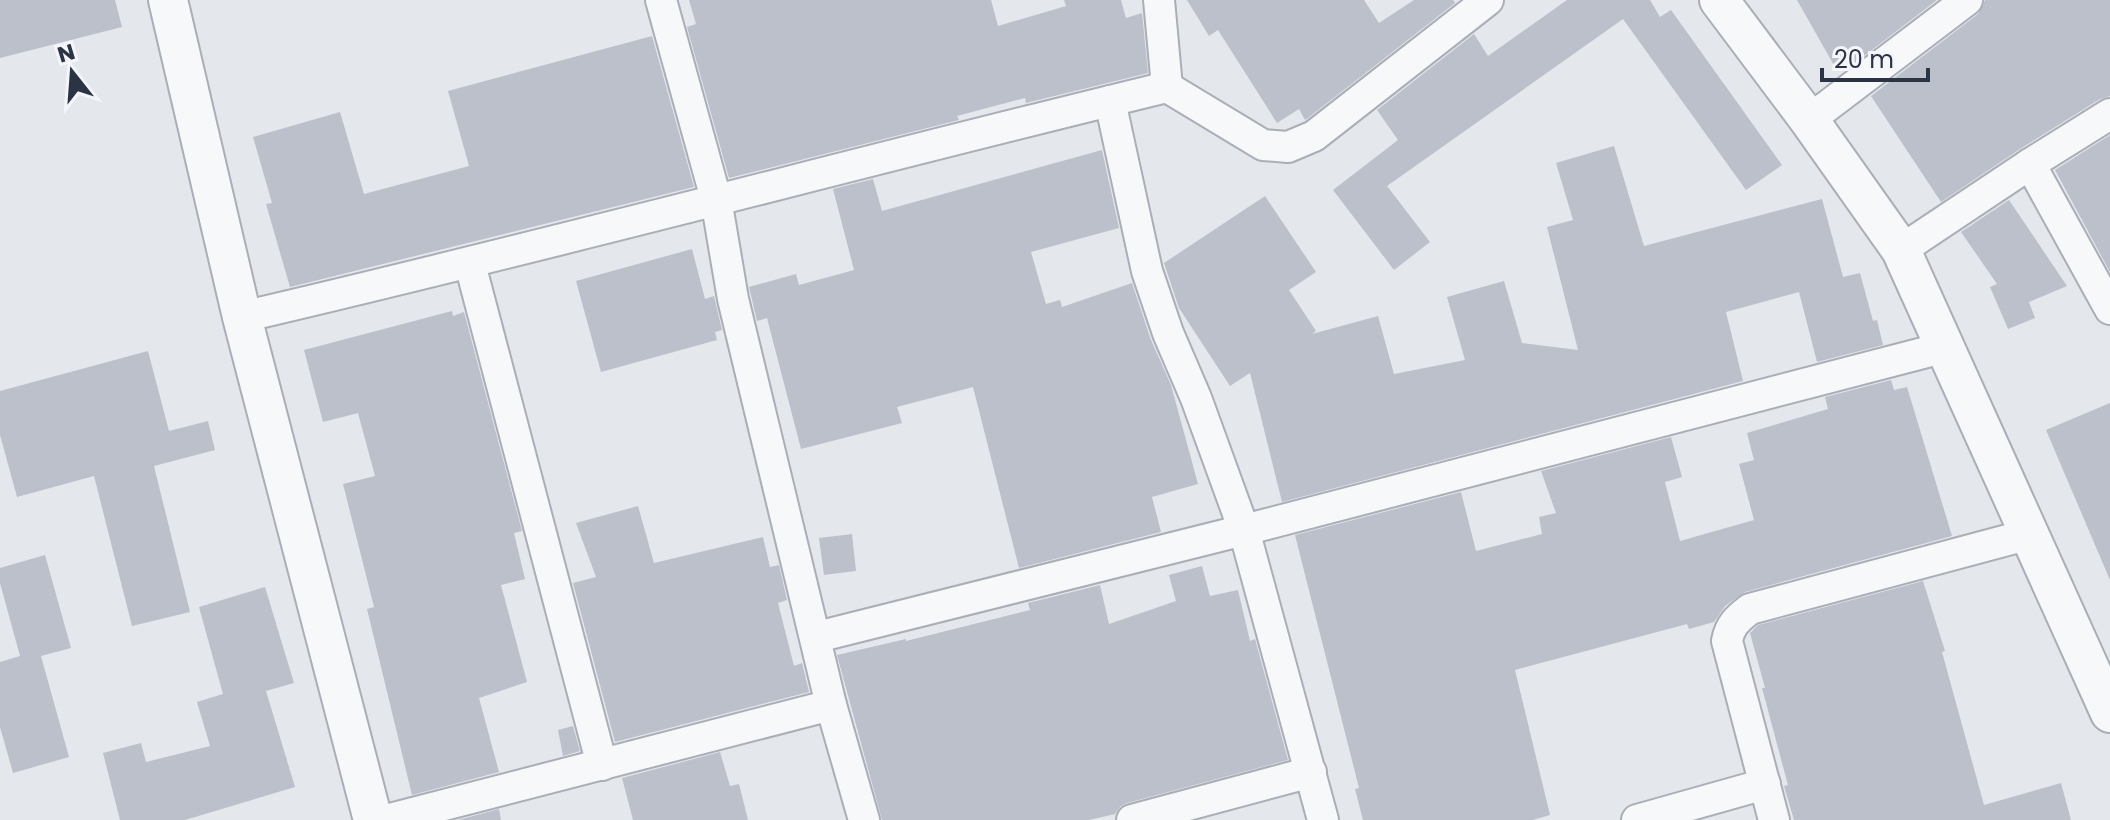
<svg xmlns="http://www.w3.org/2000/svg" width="2110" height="820" viewBox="0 0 2110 820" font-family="Poppins,sans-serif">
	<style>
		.building { fill: #bbc0ca }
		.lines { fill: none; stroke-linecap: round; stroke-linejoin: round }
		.minor-casing { stroke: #a9aeb7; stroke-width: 34 }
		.tertiary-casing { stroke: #a9aeb7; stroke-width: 42 }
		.minor { stroke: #f7f8fa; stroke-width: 30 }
		.tertiary { stroke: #f7f8fa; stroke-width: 38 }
	</style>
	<rect width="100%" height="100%" fill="#e4e7ec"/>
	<g class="building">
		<path d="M0 0H115L122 27 0 58Z"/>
		<path d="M689 0H991L998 26 1066 6 1064 0H1121L1126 18 1142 13 1148 73 1026 103 1025 98 957 116 959 120 729 178 687 27 696 24Z"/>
		<path d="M1187 0H1364L1379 23 1414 0H1453L1455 3 1308 118 1305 120 1299 109 1277 123 1218 30 1209 36Z"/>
		<path d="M1567 0H1650L1660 17 1671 10 1782 165 1746 190 1623 19 1387 186 1430 242 1394 270 1333 190 1398 140 1377 110 1474 34 1488 56Z"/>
		<path d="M1797 0H1937L1851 66 1847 60 1835 67Z"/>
		<path d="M1985 0H2110V96L2100 99 2020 149 1941 202 1871 96 1978 14Z"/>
		<path d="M652 36 694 187 290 287 266 204 272 203 253 137 340 112 364 194 469 166 448 91Z"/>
		<path d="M2110 135V272L2055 170Z"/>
		<path d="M1614 146 1644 246 1822 199 1843 277 1860 273 1873 321 1877 320 1883 345 1817 362 1799 292 1726 312 1743 381 1282 502 1250 373 1230 386 1179 308 1164 263 1265 196 1316 272 1289 290 1316 331 1312 334 1378 316 1394 374 1465 360 1447 297 1504 281 1522 343 1578 350 1547 227 1573 220 1556 163Z"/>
		<path d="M1102 150 1119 228 1031 252 1046 304 1060 300 1062 307 1132 283 1151 340 1171 385 1198 484 1152 497 1161 532 1019 568 973 387 897 407 902 423 801 449 767 318 757 321 749 287 796 274 799 285 854 270 833 189 873 179 882 211Z"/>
		<path d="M2009 200 2067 286 2029 302 2035 318 2008 329 1990 287 1997 284 1961 232Z"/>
		<path d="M692 249 705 299 714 296 722 330 715 332 717 340 601 372 576 281Z"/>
		<path d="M452 311 453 316 464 312 522 531 514 533 525 579 501 585 527 682 479 698 499 772 412 795 367 609 374 607 343 484 375 476 358 413 323 422 304 350Z"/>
		<path d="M148 351 169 431 208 421 215 450 154 466 190 612 132 626 94 476 17 497 0 435V391Z"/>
		<path d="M1891 380 1894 390 1907 387 1952 536 1745 592 1725 606 1714 622 1689 629 1687 624 1515 670 1550 815 1533 820H1363L1355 789 1359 788 1295 535 1461 492 1476 551 1542 534 1539 517 1556 513 1541 471 1671 437 1682 477 1665 482 1680 541 1754 520 1739 464 1754 460 1747 433 1828 409 1825 397Z"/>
		<path d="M2110 403V580L2046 430Z"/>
		<path d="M638 506 654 563 763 537 770 567 779 565 787 600 778 603 794 666 802 663 809 692 615 742 573 583 596 577 576 523Z"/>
		<path d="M852 534 856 571 824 575 819 538Z"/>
		<path d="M45 555 71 648 41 656 69 757 13 773 0 727V662L20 656 0 583V568Z"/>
		<path d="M1202 566 1210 596 1238 590 1250 641 1255 639 1288 760 1127 803 1120 807 1115 814 1089 820H882L837 655 906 639V641L1030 610 1028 603 1100 585 1109 624 1176 601 1169 575Z"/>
		<path d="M1923 581 1945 651 1942 652 1984 805 2061 783 2071 820H1794L1784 786 1788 785 1762 688H1765L1750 633 1758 625Z"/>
		<path d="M265 587 294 683 266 691 295 787 185 820H120L103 753 141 743 146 762 210 746 197 702 223 694 199 607Z"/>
		<path d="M573 726 580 751 563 756 558 730Z"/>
		<path d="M720 752 730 786 739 784 748 820H633L622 778Z"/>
		<path d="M499 809 501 820H458Z"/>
	</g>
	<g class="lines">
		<defs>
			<g id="minor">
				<path d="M661 0 716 199 733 299 831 705 864 820"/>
				<path d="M1159 0 1167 87"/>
				<path d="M1110 101 1147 271 1168 333 1196 398 1244 530 1323 820"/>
				<path d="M1809 120 1967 0"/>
				<path d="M2030 164 2110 309"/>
				<path d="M1901 250 2030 164 2110 114"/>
				<path d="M470 264 602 765"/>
				<path d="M242 317C552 245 858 162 1167 87L1263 145 1288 147 1314 136 1488 0"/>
				<path d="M817 637 1244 530 1946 347"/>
				<path d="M386 820 831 705"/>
				<path d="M1132 820 1311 772"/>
				<path d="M1637 820 1765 784"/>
				<path d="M1774 820 1727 641C1730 625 1737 619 1750 609L2030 534"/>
			</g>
			<g id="tertiary">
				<path d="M168 0 242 317 373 820"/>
				<path d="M1719 0 1809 120 1901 250 2110 713"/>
			</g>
		</defs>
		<use href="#minor" class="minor-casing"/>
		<use href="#tertiary" class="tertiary-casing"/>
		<use href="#minor" class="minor"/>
		<use href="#tertiary" class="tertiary"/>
	</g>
	<g transform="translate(72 72) rotate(343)" stroke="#f4f6f9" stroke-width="6" paint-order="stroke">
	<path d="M0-6L14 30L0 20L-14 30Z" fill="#2b3445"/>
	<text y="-12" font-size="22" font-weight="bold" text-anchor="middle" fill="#2b3445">N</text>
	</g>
	<path d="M1822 68v12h106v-12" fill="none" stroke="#2b3445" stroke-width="4"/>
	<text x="1834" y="68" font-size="24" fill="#2b3445" stroke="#f4f6f9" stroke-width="6" paint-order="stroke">20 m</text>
</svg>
